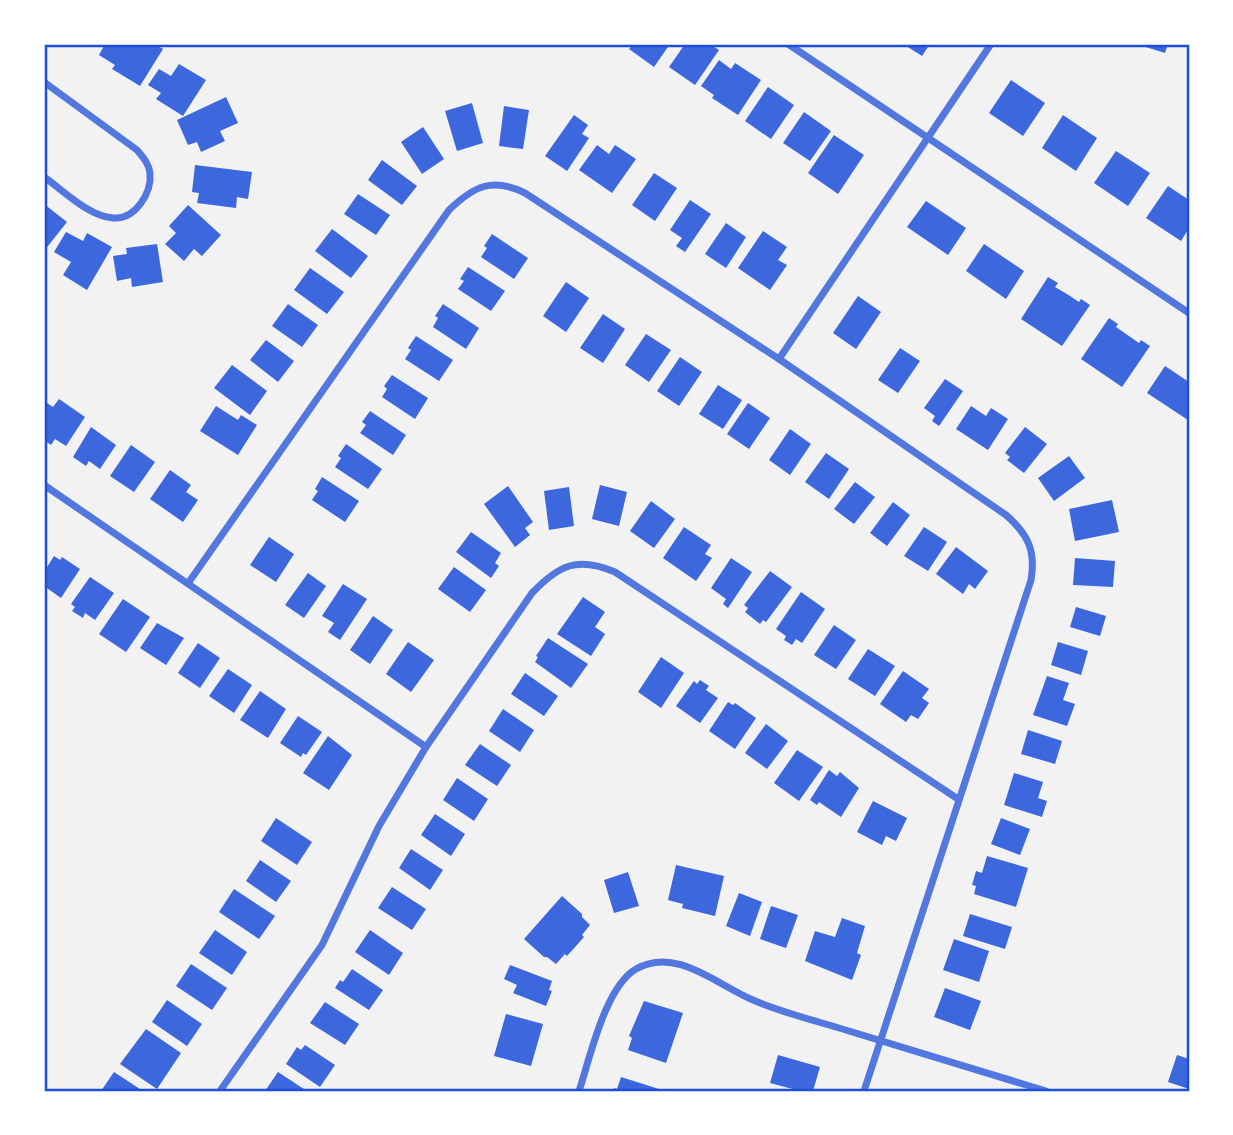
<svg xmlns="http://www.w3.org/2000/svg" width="1233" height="1135" viewBox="0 0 1233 1135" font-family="Jost,sans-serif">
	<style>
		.building { fill: #3d67dc }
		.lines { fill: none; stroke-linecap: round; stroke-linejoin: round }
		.minor { stroke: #5277de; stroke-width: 7 }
		.neatline { fill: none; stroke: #1d4ed8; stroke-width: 2.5 }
	</style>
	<rect width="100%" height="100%" fill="#f2f2f2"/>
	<g class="building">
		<path d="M105 44H155L163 49 140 86 112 69 115 65 99 55Z"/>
		<path d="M633 44H670L654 67 629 49Z"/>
		<path d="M685 44H710L719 50 695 85 669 67Z"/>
		<path d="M903 44H930L922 56Z"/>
		<path d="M1136 44H1168L1165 53Z"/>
		<path d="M719 60 731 69 735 63 761 80 738 115 712 98 714 95 701 86Z"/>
		<path d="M179 64 206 80 183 116 156 99 161 93 148 85 159 69 171 76Z"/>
		<path d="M1011 80 1045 103 1023 136 989 113Z"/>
		<path d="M768 87 794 105 771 139 745 121Z"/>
		<path d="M226 97 238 123 220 131 225 141 201 152 197 142 188 145 177 120Z"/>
		<path d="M472 103 483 143 457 151 445 111Z"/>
		<path d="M504 106 529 110 523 149 499 146Z"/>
		<path d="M804 112 831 131 810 161 783 143Z"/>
		<path d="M574 115 588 125 582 134 589 138 567 171 545 156Z"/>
		<path d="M1063 115 1097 138 1076 171 1042 148Z"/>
		<path d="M423 127 444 159 422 174 401 142Z"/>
		<path d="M834 135 864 155 838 194 808 173Z"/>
		<path d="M597 145 609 154 615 145 636 159 612 193 579 170Z"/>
		<path d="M1116 151 1150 173 1128 206 1094 183Z"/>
		<path d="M382 160 417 186 402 205 368 180Z"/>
		<path d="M195 165 252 172 248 199 237 197 236 208 197 203 199 193 192 192Z"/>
		<path d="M654 173 677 188 655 221 632 205Z"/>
		<path d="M1168 186 1189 200V228L1181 241 1146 218Z"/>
		<path d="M358 194 390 215 376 235 344 214Z"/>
		<path d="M690 200 711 214 685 252 676 246 682 238 670 230Z"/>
		<path d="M926 201 966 228 948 255 907 227Z"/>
		<path d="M44 204 67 222 44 251Z"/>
		<path d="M188 205 221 235 202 256 194 249 184 261 165 244 176 233 169 226Z"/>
		<path d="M726 223 746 237 726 268 705 254Z"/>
		<path d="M332 229 368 256 351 278 315 251Z"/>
		<path d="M763 231 787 247 778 260 787 265 770 290 738 268Z"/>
		<path d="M66 232 83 241 87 233 112 247 87 290 63 275 71 262 54 252Z"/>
		<path d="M492 234 528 258 514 279 481 257 487 248 484 246Z"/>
		<path d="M157 244 163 282 132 287 131 278 117 281 113 256 127 254 126 248Z"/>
		<path d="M984 244 1024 271 1006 299 966 271Z"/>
		<path d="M468 267 505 291 491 311 458 289 464 281 460 279Z"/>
		<path d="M310 268 344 292 327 314 294 290Z"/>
		<path d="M1048 277 1058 283 1055 287 1067 294 1079 302 1081 299 1090 305 1062 346 1021 319Z"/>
		<path d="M566 282 589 298 566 332 543 316Z"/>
		<path d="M858 296 881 312 856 349 833 333Z"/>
		<path d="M288 304 318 325 302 347 272 326Z"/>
		<path d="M443 304 479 328 466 349 433 327 438 318 435 316Z"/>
		<path d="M603 314 625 329 603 363 580 348Z"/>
		<path d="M1109 318 1118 324 1116 327 1139 343 1141 340 1150 346 1122 387 1081 359Z"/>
		<path d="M646 334 671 350 649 382 625 365Z"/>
		<path d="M416 336 453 360 439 381 405 359 411 350 408 348Z"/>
		<path d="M266 340 294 361 278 382 250 360Z"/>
		<path d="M900 348 920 361 898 393 878 380Z"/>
		<path d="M680 357 702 372 679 406 657 391Z"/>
		<path d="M232 365 267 391 250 415 214 388Z"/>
		<path d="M1165 366 1189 382 1188 420 1147 393Z"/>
		<path d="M392 375 428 398 415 419 382 397 387 389 384 386Z"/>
		<path d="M945 379 963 391 939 426 932 421 935 416 924 408Z"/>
		<path d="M718 385 742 400 723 429 699 414Z"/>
		<path d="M59 399 85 417 66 446 55 439 51 445 44 440V408L47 403 53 407Z"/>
		<path d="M748 403 770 418 749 449 727 434Z"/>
		<path d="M216 406 238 420 241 415 257 425 238 455 200 431Z"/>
		<path d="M971 406 986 416 991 408 1008 419 988 450 956 429Z"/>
		<path d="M370 411 406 435 393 455 360 433 366 425 362 422Z"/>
		<path d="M91 427 116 445 100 469 89 461 86 466 73 457Z"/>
		<path d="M1025 427 1047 444 1024 473 1007 460 1010 457 1005 453Z"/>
		<path d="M790 429 811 444 790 475 769 460Z"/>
		<path d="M346 444 382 469 368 489 335 467 341 458 338 456Z"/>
		<path d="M131 445 155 462 134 492 110 476Z"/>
		<path d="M826 453 849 469 829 499 805 482Z"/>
		<path d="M1069 456 1085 478 1054 501 1038 478Z"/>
		<path d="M170 470 191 485 186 492 198 500 183 522 150 499Z"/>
		<path d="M322 477 359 501 345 522 312 500 318 491 315 489Z"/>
		<path d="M855 482 875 497 854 524 834 509Z"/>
		<path d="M600 485 627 492 619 526 592 519Z"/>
		<path d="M508 486 533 522 525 528 530 535 515 547 484 504Z"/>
		<path d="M569 487 574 526 549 530 544 491Z"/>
		<path d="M1112 500 1119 532 1075 541 1069 509Z"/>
		<path d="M651 501 675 519 654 548 630 531Z"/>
		<path d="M893 502 910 515 887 546 870 533Z"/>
		<path d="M684 527 711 545 705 554 712 558 696 581 663 558Z"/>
		<path d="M924 527 947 542 928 571 904 556Z"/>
		<path d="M471 532 501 553 495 563 499 566 491 578 456 552Z"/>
		<path d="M269 537 294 554 276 582 250 565Z"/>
		<path d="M956 547 988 571 975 589 969 584 963 594 936 574Z"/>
		<path d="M54 556 60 560 62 557 80 569 61 598 44 586V572Z"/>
		<path d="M731 558 752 572 728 608 723 604 726 599 711 588Z"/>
		<path d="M1075 558 1115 561 1113 587 1073 585Z"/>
		<path d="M454 567 486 590 470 612 438 589Z"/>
		<path d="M770 571 792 587 766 622 763 620 760 624 745 612 748 608 744 605Z"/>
		<path d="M308 573 326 586 304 618 285 605Z"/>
		<path d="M90 577 114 593 95 620 85 613 83 618 72 611 75 607 71 604Z"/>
		<path d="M343 584 367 599 340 640 328 632 334 623 322 616Z"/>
		<path d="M801 592 825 609 802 643 796 639 792 645 784 640 786 636 776 629Z"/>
		<path d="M583 597 605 612 595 627 605 634 591 656 557 634Z"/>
		<path d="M123 599 150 617 126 652 99 634Z"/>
		<path d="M1076 607 1106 616 1100 636 1070 627Z"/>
		<path d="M373 616 393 630 370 664 350 650Z"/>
		<path d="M157 623 184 638 166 665 140 648Z"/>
		<path d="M834 625 856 640 836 669 814 655Z"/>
		<path d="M548 638 588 664 571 688 535 662 538 657 536 656Z"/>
		<path d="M408 642 434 660 411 692 386 674Z"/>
		<path d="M1058 642 1088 651 1081 675 1051 665Z"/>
		<path d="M198 643 220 658 200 688 178 673Z"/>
		<path d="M868 649 895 666 875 696 848 679Z"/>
		<path d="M661 657 684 673 661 708 638 692Z"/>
		<path d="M228 669 252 685 234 713 209 696Z"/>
		<path d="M903 671 929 689 922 698 929 703 918 719 911 715 906 722 880 704Z"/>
		<path d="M525 673 558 696 544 716 511 694Z"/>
		<path d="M1047 676 1069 683 1063 700 1075 704 1067 726 1033 715Z"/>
		<path d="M700 680 709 686 706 690 718 698 700 723 676 706 694 681 697 684Z"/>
		<path d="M260 691 286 709 268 738 240 720Z"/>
		<path d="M728 702 733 705 735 703 756 718 735 749 709 731Z"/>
		<path d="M503 709 534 730 520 752 489 731Z"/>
		<path d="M298 716 322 732 306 755 303 753 301 757 280 743Z"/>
		<path d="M766 724 788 741 767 769 745 753Z"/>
		<path d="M1028 730 1062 741 1055 764 1021 754Z"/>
		<path d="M328 736 352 755 329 790 303 773Z"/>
		<path d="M480 744 511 765 497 786 465 765Z"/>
		<path d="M797 750 823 767 799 801 774 783Z"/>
		<path d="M829 770 837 776 840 772 859 788 841 817 819 802 817 805 810 800Z"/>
		<path d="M1014 773 1043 782 1038 798 1047 801 1042 817 1004 805Z"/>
		<path d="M457 778 488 799 474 821 443 800Z"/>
		<path d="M873 801 907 818 896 841 886 836 882 845 857 832Z"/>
		<path d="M435 814 465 834 451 856 421 835Z"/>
		<path d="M276 818 312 842 297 865 261 841Z"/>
		<path d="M1001 818 1030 829 1020 855 991 844Z"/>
		<path d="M411 849 443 870 430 890 399 868Z"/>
		<path d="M987 856 1028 868 1016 907 974 894 976 886 972 885 976 871 982 873Z"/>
		<path d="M260 860 291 881 276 902 246 881Z"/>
		<path d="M676 865 724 876 715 916 682 908 683 904 668 900Z"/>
		<path d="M628 872 639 906 614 913 604 880Z"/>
		<path d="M392 887 426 909 412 930 378 908Z"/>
		<path d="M234 889 275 916 259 939 219 912Z"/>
		<path d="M739 893 762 902 750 936 726 926Z"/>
		<path d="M562 896 582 914V917L590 925 582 935 584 937 567 956 565 954 556 964 547 957H544L524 939Z"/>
		<path d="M771 906 798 915 786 948 760 939Z"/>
		<path d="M970 914 1012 927 1005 949 963 936Z"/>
		<path d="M842 918 865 926 857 953 861 955 852 980 805 961 815 931 835 937Z"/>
		<path d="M215 930 247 952 232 975 199 953Z"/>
		<path d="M370 930 403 953 389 975 355 952Z"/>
		<path d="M954 939 989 951 979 982 943 970Z"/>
		<path d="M191 964 227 988 212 1010 176 986Z"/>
		<path d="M510 965 552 981 549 990 552 991 546 1006 513 993 517 985 504 979Z"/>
		<path d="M352 969 383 990 369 1010 335 988 340 980 343 982Z"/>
		<path d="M945 988 981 1001 970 1030 934 1017Z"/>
		<path d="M167 1000 202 1024 187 1046 152 1022Z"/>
		<path d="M644 1001 683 1013 666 1063 628 1050 632 1038 629 1036Z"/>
		<path d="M325 1002 359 1024 345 1045 310 1023Z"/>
		<path d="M506 1014 543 1024 531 1066 494 1056Z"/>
		<path d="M146 1029 181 1053 157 1089 120 1064Z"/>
		<path d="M305 1045 335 1065 320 1087 286 1064 297 1047 301 1050Z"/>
		<path d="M778 1055 820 1067 813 1091H800L770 1083Z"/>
		<path d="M1177 1055 1189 1059V1089L1168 1082Z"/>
		<path d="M114 1072 143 1091H101Z"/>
		<path d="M278 1072 307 1091H265Z"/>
		<path d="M621 1077 659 1089V1091H613L614 1088 617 1089Z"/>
	</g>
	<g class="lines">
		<g class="minor">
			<path d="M788 44 1189 313"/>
			<path d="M44 82 137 150C143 157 149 164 150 173 152 193 135 220 113 218 88 216 63 190 44 177"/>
			<path d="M779 359 991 44"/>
			<path d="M44 485 426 747"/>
			<path d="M189 582 449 210C474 186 492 177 525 193L779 359 1006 515C1028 534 1036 551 1031 580L864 1091"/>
			<path d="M220 1091 322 945 379 826 426 747 532 593C559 565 577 556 615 572L958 799"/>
			<path d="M579 1091C590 1058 605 987 636 969 676 946 717 985 753 1000 783 1013 817 1021 849 1031 914 1051 980 1071 1046 1091"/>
		</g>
	</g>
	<rect width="1233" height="1135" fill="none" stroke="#ffffff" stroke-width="91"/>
	<rect x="46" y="46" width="1142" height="1044" class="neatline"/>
</svg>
